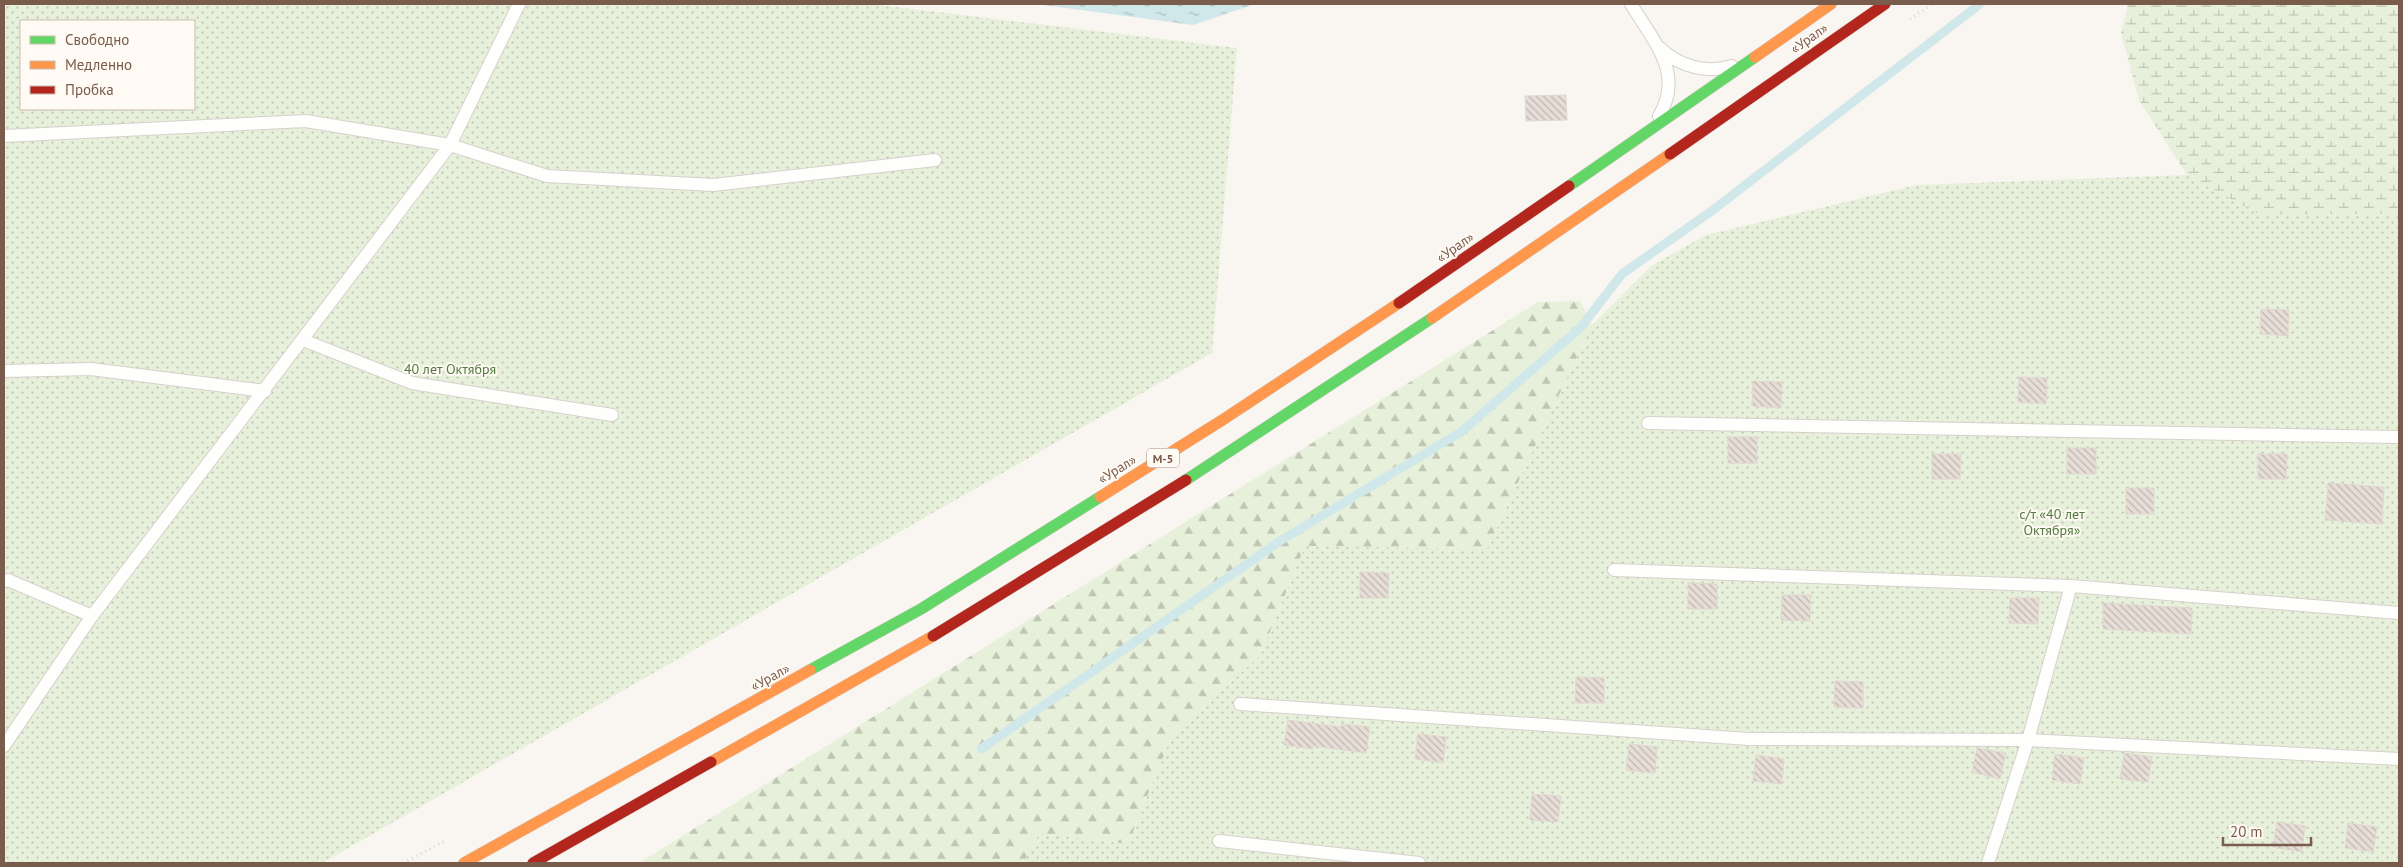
<svg xmlns="http://www.w3.org/2000/svg" width="2403" height="867" viewBox="0 0 2403 867" font-family="'PT Sans',sans-serif">
	<style>
		.forest { fill: url(#forest-firs) }
		.wetland { fill: url(#wetland-marsh) }
		.park { fill: url(#park-dots); fill-rule: evenodd }
		.water { fill: url(#water-ripples) }
		.lines { fill: none; stroke-linecap: round; stroke-linejoin: round }
		.stream { stroke: #d0e8ea; stroke-width: 9 }
		.building { fill: url(#building-back-hatch); stroke: #e2d8d2 }
		.lane-casing { stroke: #d7d1cb; stroke-width: 14 }
		.fast-casing { stroke: #dad1cc; stroke-width: 12 }
		.slow-casing { stroke: #dad1cc; stroke-width: 12 }
		.jam-casing { stroke: #dad1cc; stroke-width: 12 }
		.path { stroke: #dcd5d0; stroke-width: 3; stroke-dasharray: 1 4; stroke-linecap: butt }
		.lane { stroke: #fefefd; stroke-width: 12 }
		.fast { stroke: #63d668; stroke-width: 11 }
		.slow { stroke: #ff974d; stroke-width: 11 }
		.jam { stroke: #b3261e; stroke-width: 11 }
		.labels { text-anchor: middle; dominant-baseline: central; stroke-width: 4; stroke-linejoin: round; paint-order: stroke }
		.shield { fill: #fffaf3; stroke: #a28b7f; stroke-width: 1 }
		.shield-label { font-size: 12px; font-weight: bold; fill: #7a5c4d }
		.street-label { font-size: 14px; fill: #7a5c4d; stroke: #fffaf3 }
		.park-label { font-size: 14px; fill: #537a41; stroke: #fffaf3 }
	</style>
	<defs>
		<pattern id="forest-firs" width="22" height="20" patternUnits="userSpaceOnUse" patternTransform="scale(1.25)"><rect width="22" height="20" fill="#e7f0db"/><path d="M5 1l3.5 6h-7zM16 11l3.5 6h-7z" fill="#c0c6b4"/></pattern>
		<pattern id="wetland-marsh" width="20" height="14" patternUnits="userSpaceOnUse" patternTransform="scale(1.25)"><rect width="20" height="14" fill="#e7f0db"/><path d="M1 5h8M5 5V1M11 12h8M15 12V8" fill="none" stroke="#c0c6b4"/></pattern>
		<pattern id="park-dots" width="8" height="8" patternUnits="userSpaceOnUse" patternTransform="scale(1.25)"><rect width="8" height="8" fill="#e7f0db"/><path d="M2 2h.1M6 6h.1" fill="none" stroke="#c0c6b4" stroke-width="1.8" stroke-linecap="round"/></pattern>
		<pattern id="water-ripples" width="26" height="14" patternUnits="userSpaceOnUse" patternTransform="scale(1.25)"><rect width="26" height="14" fill="#d0e8ea"/><path d="M2 4q2-2 4 0t4 0M15 11q2-2 4 0t4 0" fill="none" stroke="#aebfc0"/></pattern>
		<pattern id="building-back-hatch" width="6" height="6" patternUnits="userSpaceOnUse" patternTransform="scale(1.25)"><rect width="6" height="6" fill="#e6ded7"/><path d="M-1 5l2 2M0 0l6 6M5-1l2 2" fill="none" stroke="#bfb7b1"/></pattern>
	</defs>
	<rect width="100%" height="100%" fill="#f9f5f0"/>
	<path class="forest" d="M1580 301 1592 325 1487 549 1305 546 1260 656 1173 733 1128 844 1041 833 1023 863H639L1538 302Z"/>
	<path class="wetland" d="M2128 4H2399V214L2260 215 2187 175 2139 100 2121 33Z"/>
	<g class="park">
		<path d="M4 4H871L1237 48 1212 353 322 863H4ZM21 21H194V109H21Z"/>
		<path d="M2187 175 2260 215 2399 214V863H1023L1040 833 1128 844 1173 733 1260 656 1305 546 1487 549 1592 325 1651 266 1706 235 1917 185Z"/>
	</g>
	<path class="water" d="M1036 4H1255L1193 25Z"/>
	<g class="lines">
		<path class="stream" d="M981 749 1280 541 1461 432 1581 327 1622 274 1713 210 1980 4"/>
	</g>
	<g class="building">
		<path d="M1566 95 1567 120 1526 121 1525 96Z"/>
		<path d="M2261 309 2289 310 2288 336 2260 334Z"/>
		<path d="M2019 377 2047 378 2046 404 2018 402Z"/>
		<path d="M1753 381 1782 382 1781 408 1752 406Z"/>
		<rect x="1728" y="437" width="29" height="26"/>
		<rect x="2067" y="448" width="29" height="26"/>
		<path d="M1932 454H1961L1960 479H1932Z"/>
		<path d="M2258 454H2287L2286 479H2258Z"/>
		<path d="M2328 483 2384 487 2382 524 2325 520Z"/>
		<rect x="2126" y="488" width="28" height="26"/>
		<path d="M1360 572 1389 573 1388 598H1360Z"/>
		<path d="M1688 583 1717 584V609H1688Z"/>
		<path d="M1782 595H1811L1810 621 1781 620Z"/>
		<path d="M2010 598H2039L2038 624 2009 623Z"/>
		<path d="M2103 603 2192 608 2191 634 2103 629Z"/>
		<path d="M1576 677 1604 678V703H1575Z"/>
		<path d="M1835 681 1863 682V708L1834 707Z"/>
		<path d="M1288 720 1341 727 1342 724 1370 727 1366 753 1313 746V749L1284 745Z"/>
		<path d="M1418 734 1446 737 1443 763 1415 759Z"/>
		<path d="M1629 744 1657 747 1655 773 1626 770Z"/>
		<path d="M1977 748 2006 753 2000 779 1972 772Z"/>
		<path d="M2124 753 2152 757 2148 782 2120 779Z"/>
		<path d="M2055 754 2084 758 2080 784 2052 780Z"/>
		<path d="M1756 755 1784 759 1782 784 1753 781Z"/>
		<path d="M1532 794 1561 796 1558 822 1530 820Z"/>
		<path d="M2277 822 2305 826 2302 852 2273 847Z"/>
		<path d="M2348 823 2377 827 2373 852 2345 848Z"/>
	</g>
	<g class="lines">
		<defs>
			<g id="lane">
				<path d="M1631 4C1653 41 1685 73 1659 116"/>
				<path d="M1660 48C1678 66 1707 74 1732 66"/>
				<path d="M4 136 306 121 450 145 547 176 713 185 935 160"/>
				<path d="M303 340 412 383 612 415"/>
				<path d="M4 371 91 369 265 391"/>
				<path d="M1648 423 2399 437"/>
				<path d="M1614 570 2071 586 2399 613"/>
				<path d="M4 581 8 580 92 616"/>
				<path d="M1240 704 1749 739 2028 740 2399 759"/>
				<path d="M4 746 92 616 450 145 519 4"/>
				<path d="M1219 841 1419 863"/>
				<path d="M1988 863 2028 740 2071 586"/>
			</g>
			<g id="fast">
				<path d="M1569 186 1755 57"/>
				<path d="M1186 480 1432 318"/>
				<path d="M810 670 921 609 1100 497"/>
			</g>
			<g id="slow">
				<path d="M1755 57 1831 4"/>
				<path d="M1432 318 1670 154"/>
				<path d="M1100 497 1224 419 1399 303"/>
				<path d="M711 762 933 636"/>
				<path d="M464 863 810 670"/>
			</g>
			<g id="jam">
				<path d="M1670 154 1885 4"/>
				<path d="M1399 303 1569 186"/>
				<path d="M933 636 1186 480"/>
				<path d="M533 863 711 762"/>
			</g>
		</defs>
		<use href="#lane" class="lane-casing"/>
		<use href="#fast" class="fast-casing"/>
		<use href="#slow" class="slow-casing"/>
		<use href="#jam" class="jam-casing"/>
		<g class="path">
			<path d="M1910 19 1932 4"/>
			<path d="M403 863 445 841"/>
		</g>
		<use href="#lane" class="lane"/>
		<use href="#fast" class="fast"/>
		<use href="#slow" class="slow"/>
		<use href="#jam" class="jam"/>
	</g>
	<g class="labels">
		<rect class="shield" x="1147" y="448.5" width="32" height="19" rx="4"/>
		<g class="shield-label">
			<text x="1163" y="458">М-5</text>
		</g>
		<g class="street-label">
			<text transform="translate(1809 38) rotate(-35)">«Урал»</text>
			<text transform="translate(1455 247) rotate(-35)">«Урал»</text>
			<text transform="translate(1117 469) rotate(-32)">«Урал»</text>
			<text transform="translate(770 677) rotate(-29)">«Урал»</text>
		</g>
		<g class="park-label">
			<text x="450" y="369">40 лет Октября</text>
			<text x="2052" y="514">с/т «40 лет<tspan x="2052" dy="16">Октября»</tspan></text>
		</g>
	</g>
	<rect width="2403" height="867" fill="none" stroke="#7a5c4d" stroke-width="10"/>
	<rect x="20" y="20" width="175" height="90" fill="#fffaf3" stroke="#cabbb1"/>
	<rect x="30" y="36" width="25" height="8" fill="#63d668" stroke="#cabbb1"/>
	<text x="65" y="45" font-size="15" fill="#7a5c4d">Свободно</text>
	<rect x="30" y="61" width="25" height="8" fill="#ff974d" stroke="#cabbb1"/>
	<text x="65" y="70" font-size="15" fill="#7a5c4d">Медленно</text>
	<rect x="30" y="86" width="25" height="8" fill="#b3261e" stroke="#cabbb1"/>
	<text x="65" y="95" font-size="15" fill="#7a5c4d">Пробка</text>
	<path d="M2223 837v8h88v-8" fill="none" stroke="#7a5c4d" stroke-width="2.5"/>
	<text x="2230" y="837" font-size="15" fill="#7a5c4d" stroke="#fffaf3" stroke-width="4" paint-order="stroke">20 m</text>
</svg>
